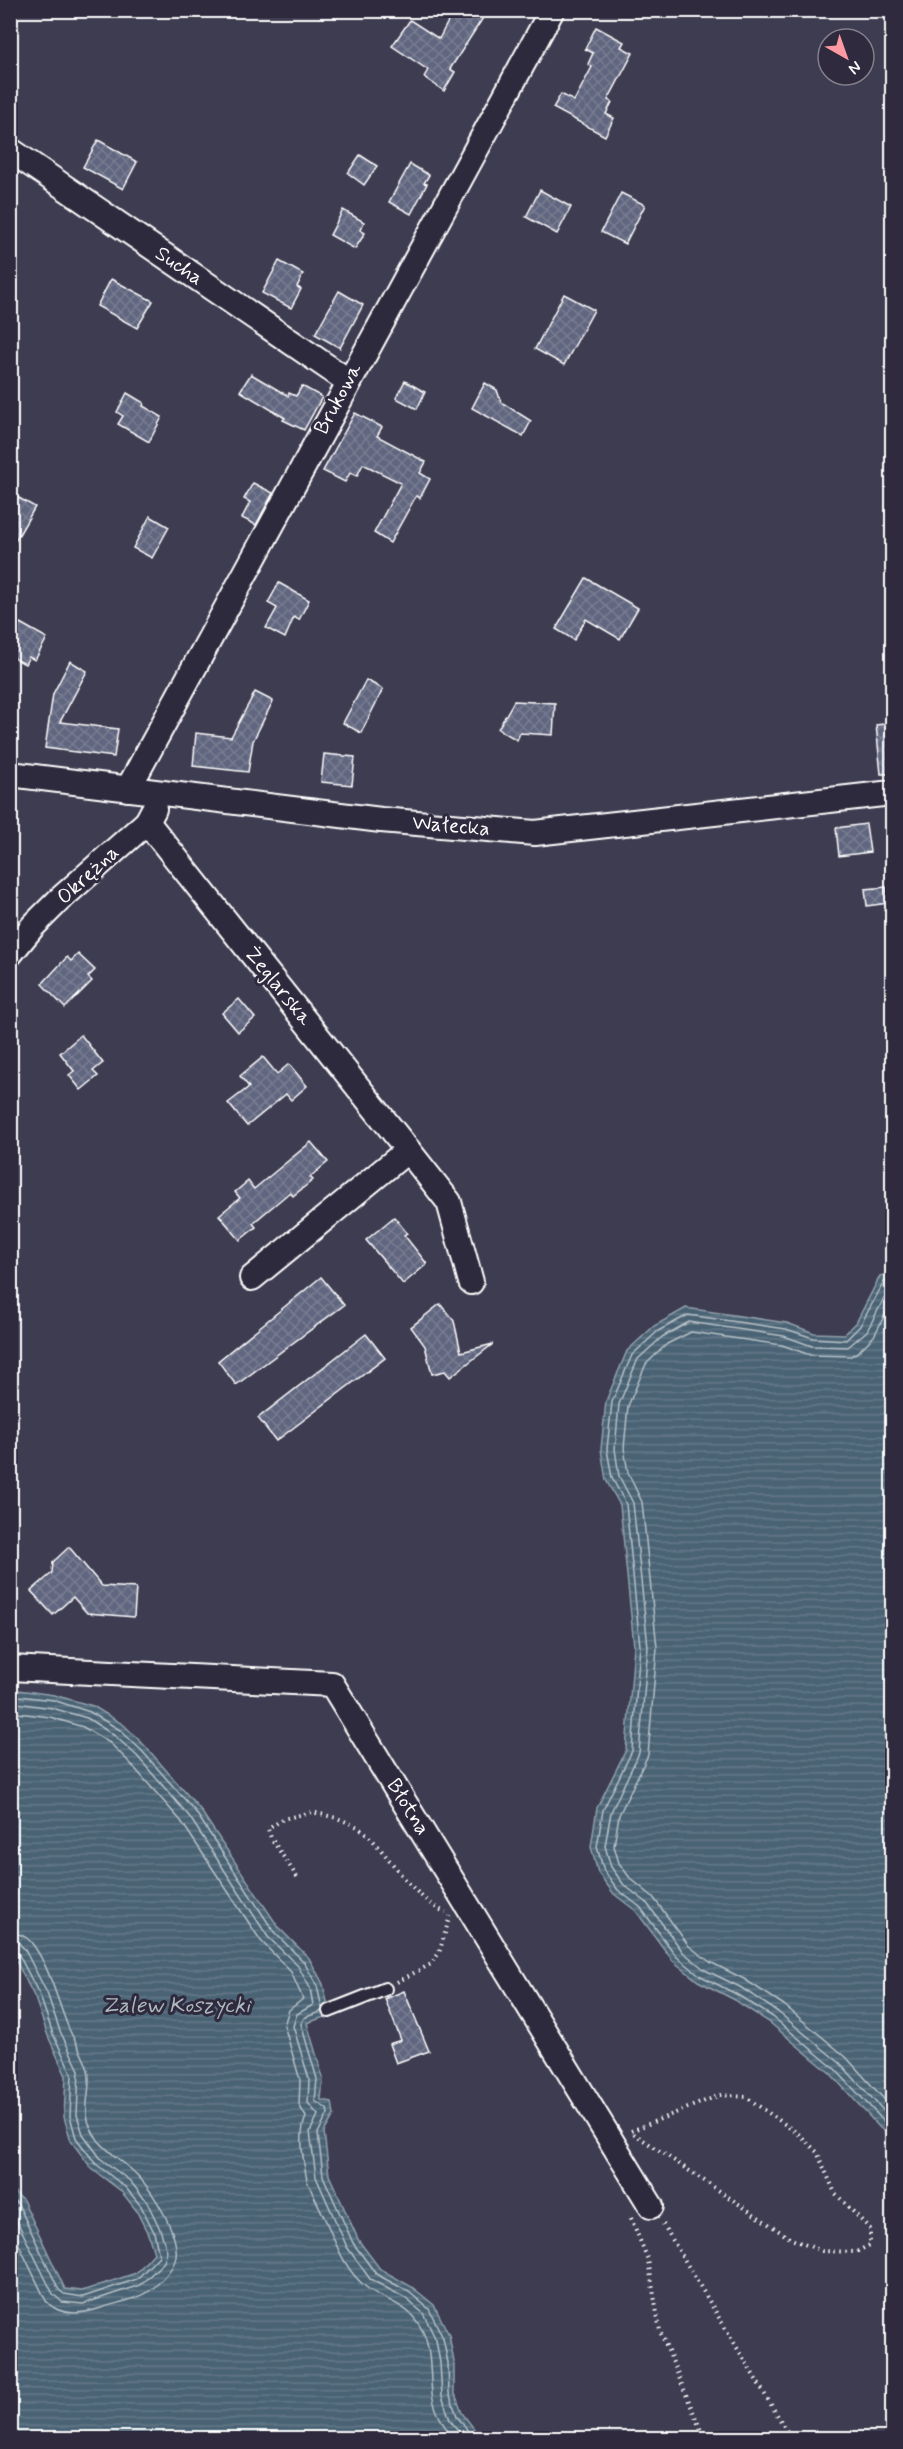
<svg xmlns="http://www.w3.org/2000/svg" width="903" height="2449" viewBox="0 0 903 2449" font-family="Mynerve,sans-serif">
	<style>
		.water { fill: url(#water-rules); stroke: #92a1ac; stroke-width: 1.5 }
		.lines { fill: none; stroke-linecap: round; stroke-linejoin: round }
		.shore { stroke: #b7c1c7; stroke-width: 1.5 }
		.building { fill: url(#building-cross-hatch); stroke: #fff; stroke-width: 1.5 }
		.service-casing { stroke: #fff; stroke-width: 16 }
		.minor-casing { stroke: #fff; stroke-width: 28 }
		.path { stroke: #fff; stroke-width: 4; stroke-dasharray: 1.5 4.5; stroke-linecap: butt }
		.service { stroke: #2f2a3d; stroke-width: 12 }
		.minor { stroke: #2f2a3d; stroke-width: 24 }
		.labels { text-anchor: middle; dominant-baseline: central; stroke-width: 6; stroke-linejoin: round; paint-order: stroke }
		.street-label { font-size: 21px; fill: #fff; stroke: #2f2a3d }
		.water-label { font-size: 22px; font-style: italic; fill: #aeb9c0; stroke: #2f2a3d }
	</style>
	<defs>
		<pattern id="water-rules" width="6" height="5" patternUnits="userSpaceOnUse" patternTransform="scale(1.5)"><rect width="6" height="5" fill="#4a6374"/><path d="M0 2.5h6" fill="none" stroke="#657a89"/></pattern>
		<pattern id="building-cross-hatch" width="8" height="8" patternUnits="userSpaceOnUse" patternTransform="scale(1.5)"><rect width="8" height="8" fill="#61667f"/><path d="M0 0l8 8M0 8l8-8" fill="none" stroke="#797d92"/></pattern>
	</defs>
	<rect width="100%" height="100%" fill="#3e3c51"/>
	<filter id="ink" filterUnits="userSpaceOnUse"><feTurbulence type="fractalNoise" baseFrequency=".0167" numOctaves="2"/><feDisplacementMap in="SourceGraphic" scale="12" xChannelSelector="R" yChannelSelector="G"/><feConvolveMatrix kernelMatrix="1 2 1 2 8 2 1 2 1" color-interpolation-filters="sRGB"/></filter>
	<g filter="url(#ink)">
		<g class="water">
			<path d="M892 1273 889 1381 892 1382V2137L880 2128 830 2073 769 2022 733 1999 698 1981 673 1961 636 1911 614 1894 598 1873 591 1847 597 1808 626 1750 634 1646 620 1505 606 1480 601 1449 606 1401 627 1351 654 1326 686 1308 787 1323 814 1333 845 1334 856 1323 880 1276Z"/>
			<path d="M11 1689 54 1695 93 1706 124 1725 146 1747 199 1808 279 1928 309 1958 323 1984 330 2015 307 2023 323 2078 321 2100 332 2102 334 2115 324 2132 329 2175 359 2241 380 2269 412 2287 434 2305 449 2335 454 2362V2391L462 2413 481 2438H11V2189L23 2200 65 2289 82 2291 136 2273 154 2253 148 2234 136 2210 121 2191 92 2169 71 2141 64 2117 66 2076 48 2036 35 1998 11 1951Z"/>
		</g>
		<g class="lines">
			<g class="shore">
				<path d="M892 1279 884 1282 860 1326 846 1340 813 1338 786 1329 688 1315 658 1331 632 1355 612 1402 607 1449 612 1478 626 1504 640 1646 632 1751 603 1810 597 1847 604 1871 618 1890 640 1907 677 1957 701 1976 736 1994 773 2017 835 2069 892 2130"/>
				<path d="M892 1287 889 1289 867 1331 848 1347 812 1346 784 1336 689 1322 662 1337 638 1359 619 1404 615 1449 619 1476 633 1503 648 1647 639 1753 611 1812 605 1846 611 1867 624 1885 646 1902 683 1952 705 1970 740 1987 778 2012 840 2063 892 2120"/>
				<path d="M892 1301 874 1336 859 1351 851 1356 810 1355 782 1345 691 1332 667 1344 646 1364 628 1406 624 1448 628 1473 642 1502 657 1648 648 1755 619 1815 614 1846 619 1863 630 1878 653 1897 689 1946 710 1962 744 1979 784 2005 846 2057 892 2108"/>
				<path d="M10 1695 53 1700 90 1712 120 1730 142 1751 195 1811 274 1932 304 1962 317 1986 322 2008"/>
				<path d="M10 1702 52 1708 87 1718 115 1736 137 1756 189 1816 268 1937 298 1966 310 1988 313 2005 297 2014 293 2026 309 2079 308 2103 318 2115 310 2132 316 2177 347 2247 370 2279 405 2298 423 2313 436 2340 440 2363 442 2396 450 2420 464 2438"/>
				<path d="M10 1712 50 1717 83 1727 110 1743 130 1763 181 1821 261 1941 291 1972 303 1999 289 2010 284 2025 300 2080 299 2105 306 2117C298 2135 303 2160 307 2180 311 2192 319 2205 324 2217 335 2241 344 2270 366 2287 381 2299 403 2303 415 2319 433 2341 429 2368 432 2393 434 2410 443 2425 453 2438"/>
				<path d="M10 1933C18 1933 25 1935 31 1942 50 1966 57 2001 69 2029 75 2042 84 2056 88 2070 92 2084 85 2100 87 2115 91 2145 119 2156 138 2176 153 2192 179 2233 176 2257 174 2269 158 2285 148 2292 135 2300 116 2303 101 2308 83 2314 60 2317 46 2301L10 2226"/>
				<path d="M10 1942 19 1943 25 1950 47 1993 60 2031 79 2070 77 2115 83 2134 101 2159 130 2181 147 2202 160 2229 167 2251 164 2262 140 2285 83 2304 62 2302 53 2294 10 2207"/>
				<path d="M10 1950 18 1953 40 1996 53 2034 72 2074 70 2116 76 2138 96 2164 125 2187 141 2206 154 2232 159 2256 137 2279 83 2297 64 2294 59 2290 18 2204 10 2197"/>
				<path d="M322 2011 304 2018 301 2024 317 2079 315 2101 327 2109 328 2114 318 2133 323 2176 353 2243 376 2274 409 2292 429 2309 443 2338 448 2363 449 2393 457 2416 473 2438"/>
			</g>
		</g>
		<g class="building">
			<path d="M454 10H488L450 69 455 72 444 91 424 77 428 70 392 46 410 20 439 39Z"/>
			<path d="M596 27 624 42 621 47 633 53 608 100 612 102 606 114 614 118 605 136 553 108 561 94 574 101 592 67 588 64 593 53 585 49Z"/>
			<path d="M98 140 137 162 123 189 83 167Z"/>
			<path d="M360 155 377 166 364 185 348 173Z"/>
			<path d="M410 164 429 175 424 183 427 184 411 214 389 202Z"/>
			<path d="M540 190 571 207 557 234 526 217Z"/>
			<path d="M621 193 645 205 625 244 601 232Z"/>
			<path d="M343 210 364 222 360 230 365 233 355 249 330 235Z"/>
			<path d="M279 261 303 274 297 287 301 289 291 308 262 293Z"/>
			<path d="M111 279 153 301 137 328 97 306Z"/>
			<path d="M339 291 363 305 340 348 315 334Z"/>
			<path d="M564 294 594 310 564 365 535 349Z"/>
			<path d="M251 374 288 396 289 393 296 396 302 386 322 397 304 430 283 420 285 418 240 391Z"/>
			<path d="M405 381 425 392 417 409 396 398Z"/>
			<path d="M485 383 497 390 501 402 531 421 523 436 472 408Z"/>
			<path d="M127 393 144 403 143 406 162 417 149 442 118 424 123 416 117 412Z"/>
			<path d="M355 413 382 427 377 436 426 462 420 473 430 479 420 498 416 496 390 543 374 533 401 483 363 464 357 476 350 473 345 482 323 471Z"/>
			<path d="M253 483 273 493 256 525 242 518 250 502 244 499Z"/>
			<path d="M10 493 35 507 10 550Z"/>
			<path d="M150 516 169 527 152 558 133 548Z"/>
			<path d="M586 578 638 608 620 639 586 619 574 640 556 629Z"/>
			<path d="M279 583 309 600 299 620 294 617 285 638 266 628 277 608 268 603Z"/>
			<path d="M20 623 47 638 35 660 29 657 25 664 10 656V640Z"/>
			<path d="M70 661 87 671 60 722 118 729 114 757 45 748 53 694Z"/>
			<path d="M366 680 383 689 361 733 343 723Z"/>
			<path d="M255 692 273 701 253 741 248 772 193 766 196 733 231 737Z"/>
			<path d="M514 701 555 703 553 735 520 733 517 740 498 729Z"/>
			<path d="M892 723V774H881L876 725Z"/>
			<path d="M324 754 355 757 352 785 321 782Z"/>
			<path d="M866 824 870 852 839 856 836 828Z"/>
			<path d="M886 887 888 903 867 906 865 889Z"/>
			<path d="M78 954 95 970 88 977 92 981 65 1008 42 984 67 957 71 961Z"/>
			<path d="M239 999 255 1018 238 1032 222 1013Z"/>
			<path d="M81 1035 103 1063 93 1071 98 1076 81 1090 69 1075 74 1071 60 1053Z"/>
			<path d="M263 1057 277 1074 289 1064 307 1086 291 1100 286 1094 247 1126 228 1103 249 1087 240 1076Z"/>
			<path d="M311 1142 328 1162 310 1177 313 1180 293 1196 290 1192 253 1223 256 1227 240 1240 219 1215 240 1198 235 1192 248 1181 254 1189Z"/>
			<path d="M394 1217 407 1233 404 1235 427 1264 403 1284 366 1240Z"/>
			<path d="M321 1277 344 1305 236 1385 218 1361Z"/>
			<path d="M440 1304 454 1321 461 1352 493 1344 450 1377 445 1371 432 1374 425 1346 411 1327Z"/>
			<path d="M366 1334 385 1358 276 1441 258 1418Z"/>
			<path d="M69 1547 102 1586 136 1588 134 1617 87 1613 73 1597 53 1615 31 1591 52 1573 53 1562Z"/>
			<path d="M404 1991 429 2051 396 2063 389 2044 401 2040 385 1999Z"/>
		</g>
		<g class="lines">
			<defs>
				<path id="service" d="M329 2011 385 1989"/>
				<g id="minor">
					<path d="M10 150 348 381"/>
					<path d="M10 774 381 820 535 833 892 793"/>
					<path d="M128 789 552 10"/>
					<path d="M147 822 408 1150 252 1278"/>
					<path d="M10 954 33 926 59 900 147 822 154 809"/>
					<path d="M408 1150 449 1202 471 1282"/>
					<path d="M10 1668 332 1684 651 2206"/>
				</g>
			</defs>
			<use href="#service" class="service-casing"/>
			<use href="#minor" class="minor-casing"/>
			<g class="path">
				<path d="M297 1877 271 1838 268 1829 283 1819 312 1812 337 1818 358 1827 367 1834C387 1854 420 1905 446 1912"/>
				<path d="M397 1982 431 1964 439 1953 450 1916"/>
				<path d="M631 2131 720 2095 746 2097 800 2135 817 2152 835 2193 870 2229V2245L856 2252 822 2251 791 2239 633 2133"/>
				<path d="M631 2218 648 2260 660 2331 704 2438"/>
				<path d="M663 2224 791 2438"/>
			</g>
			<use href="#service" class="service"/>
			<use href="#minor" class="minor"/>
		</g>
	</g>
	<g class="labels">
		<g class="street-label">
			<text transform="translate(179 266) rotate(34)">Sucha</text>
			<text transform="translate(338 399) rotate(-62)">Brukowa</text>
			<text transform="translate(451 826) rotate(5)">Wałecka</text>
			<text transform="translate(88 875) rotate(-43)">Okrężna</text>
			<text transform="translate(278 986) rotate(51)">Żeglarska</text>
			<text transform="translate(408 1807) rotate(58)">Błotna</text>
		</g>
		<g class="water-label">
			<text x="176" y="2006">Zalew Koszycki</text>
		</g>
	</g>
	<rect width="903" height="2449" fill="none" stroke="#2f2a3d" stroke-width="36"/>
	<rect x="18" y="18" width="867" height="2413" fill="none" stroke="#fff" stroke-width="2" filter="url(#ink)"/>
	<g transform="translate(846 57) rotate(140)"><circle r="28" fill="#2f2a3d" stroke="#827f8b" stroke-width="1.5"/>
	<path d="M0-4.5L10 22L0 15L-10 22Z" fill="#ff9aa2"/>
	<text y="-9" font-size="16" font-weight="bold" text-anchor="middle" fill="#ffffff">N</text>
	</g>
</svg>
